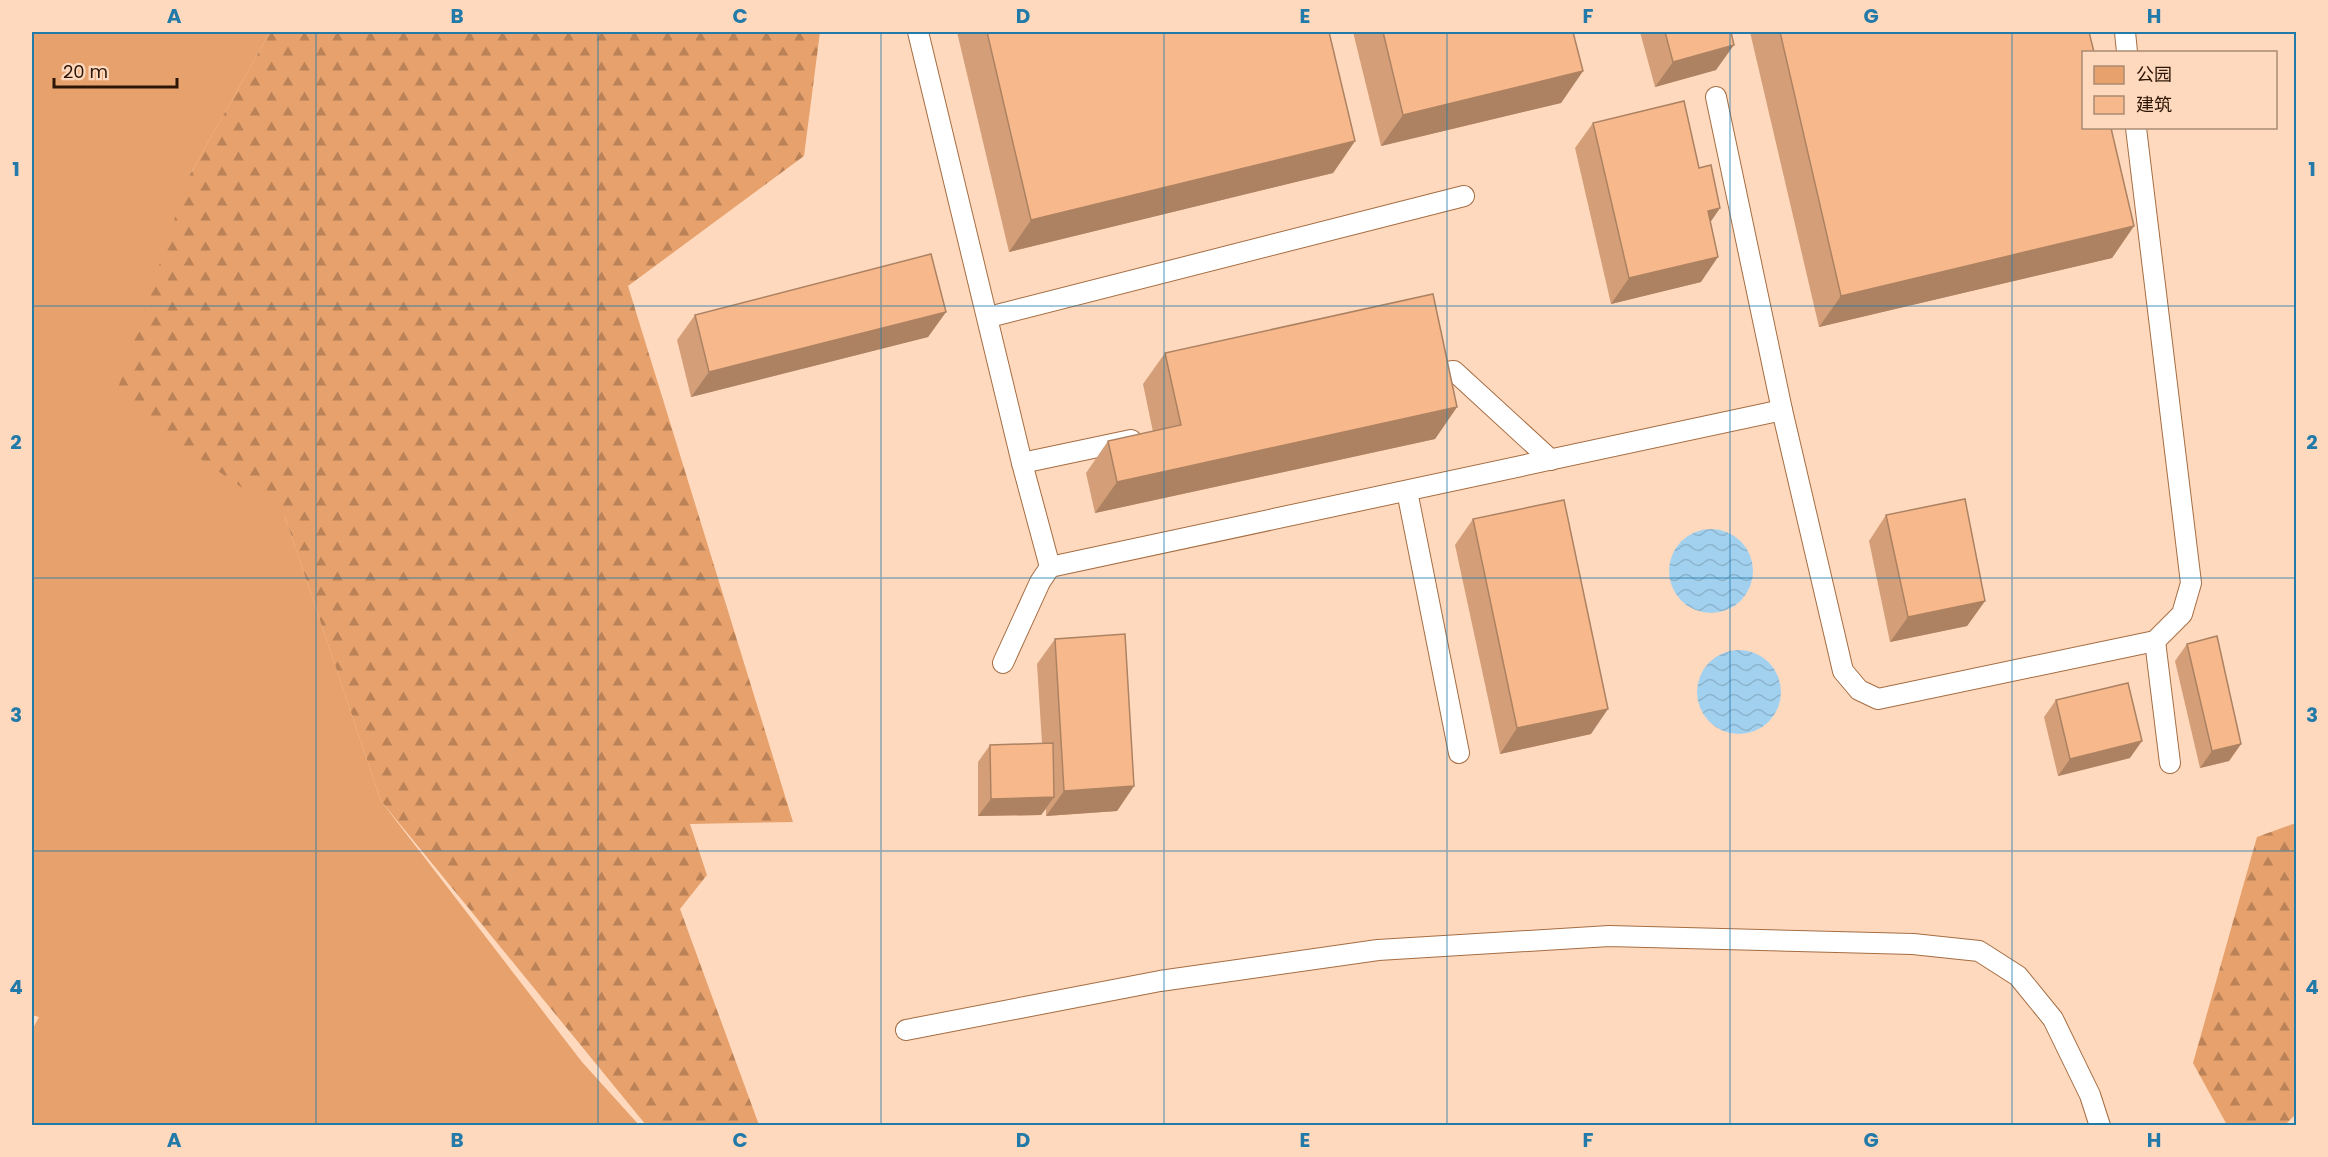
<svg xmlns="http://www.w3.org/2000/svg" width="2328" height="1157" viewBox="0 0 2328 1157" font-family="Poppins,'Noto Sans SC',sans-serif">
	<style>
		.green { fill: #e6a16c }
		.forest { fill: url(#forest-firs) }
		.water { fill: url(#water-waves) }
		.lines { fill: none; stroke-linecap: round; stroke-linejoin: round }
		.service-casing { stroke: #a56d42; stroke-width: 22 }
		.service { stroke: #fff; stroke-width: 20 }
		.wall { fill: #d49f78 }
		.shaded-wall { fill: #ad8262 }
		.building { fill: #f7b98c; stroke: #ad8262; stroke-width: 1.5 }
		.grid { fill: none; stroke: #227aa9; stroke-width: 1.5; stroke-opacity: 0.55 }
		.neatline { fill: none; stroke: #227aa9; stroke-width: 2 }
		.grid-label { font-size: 20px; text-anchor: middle; font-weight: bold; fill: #227aa9 }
	</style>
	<defs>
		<pattern id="forest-firs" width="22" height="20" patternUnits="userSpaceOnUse" patternTransform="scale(1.5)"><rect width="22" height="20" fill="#e6a16c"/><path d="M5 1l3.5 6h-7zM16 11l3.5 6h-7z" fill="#bb8257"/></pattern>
		<pattern id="water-waves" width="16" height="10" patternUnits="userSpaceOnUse" patternTransform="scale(1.5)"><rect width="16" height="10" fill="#a2d1f0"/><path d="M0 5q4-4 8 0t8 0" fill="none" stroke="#8cb3cc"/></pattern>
	</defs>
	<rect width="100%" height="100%" fill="#ffd9be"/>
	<path class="green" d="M32 32H270L189 176 285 517 381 801 582 1062 639 1125H32V1030L39 1017 32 1015Z"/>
	<g class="forest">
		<path d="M270 32H820L804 156 628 286 793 822 690 824 707 875 680 909 759 1125H646L381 801 285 517 114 400 189 176Z"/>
		<path d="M2296 823V1114L2285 1125H2227L2193 1063 2257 837Z"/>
	</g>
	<g class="water">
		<circle cx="1711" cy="571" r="42"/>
		<circle cx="1739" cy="692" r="42"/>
	</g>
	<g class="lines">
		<defs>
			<g id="service">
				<path d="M918 32 1022 463 1050 567"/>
				<path d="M2125 32 2127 52"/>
				<path d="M1716 97 1782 410 1843 671 1859 690 1878 699 2155 641 2182 614 2191 583 2136 128"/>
				<path d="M989 317 1464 196"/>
				<path d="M1424 375 1454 371 1551 460"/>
				<path d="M1022 463 1131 440"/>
				<path d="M1407 491 1459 753"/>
				<path d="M2155 641 2170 763"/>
				<path d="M1003 663 1040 582 1050 567 1782 410"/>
				<path d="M906 1030 1160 981 1378 950 1609 936 1913 944 1979 951 2018 976 2053 1019 2090 1095 2100 1126"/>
			</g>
		</defs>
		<use href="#service" class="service-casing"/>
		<use href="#service" class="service"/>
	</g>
	<g class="wall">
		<path d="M957 32H1329L1355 141 1333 173 1009 252Z"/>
		<path d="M1353 32H1573L1583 71 1561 103 1381 146Z"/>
		<path d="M1640 32H1731L1716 70 1655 87Z"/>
		<path d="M1750 32H2089L2134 226 2112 258 1819 327Z"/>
		<path d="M1593 123 1699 168 1720 208 1710 222 1701 282 1611 304 1575 148Z"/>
		<path d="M946 312 928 337 691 397 677 340 695 315Z"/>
		<path d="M1165 353 1457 407 1435 439 1095 513 1086 473 1108 441 1153 432 1143 384Z"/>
		<path d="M1886 515 1985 601 1967 626 1890 642 1869 541Z"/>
		<path d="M1473 519 1591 734 1500 754 1455 545Z"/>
		<path d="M1055 639 1134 786 1117 811 1046 816V809L1041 815 978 816V762L990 745 1042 743 1037 664Z"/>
		<path d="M2187 644 2241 744 2229 761 2200 768 2175 661Z"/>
		<path d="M2056 700 2130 758 2058 776 2044 717Z"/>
	</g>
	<g class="shaded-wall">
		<path d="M1734 45 1716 70 1655 87 1673 62Z"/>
		<path d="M1583 71 1561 103 1381 146 1403 115Z"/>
		<path d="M1355 141 1333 173 1009 252 1031 220Z"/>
		<path d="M1720 208 1703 233 1708 211Z"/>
		<path d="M2134 226 2112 258 1819 327 1841 296Z"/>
		<path d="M1718 257 1701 282 1611 304 1629 278Z"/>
		<path d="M946 312 928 337 691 397 709 372Z"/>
		<path d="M1457 407 1435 439 1095 513 1117 482Z"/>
		<path d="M1985 601 1967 626 1890 642 1908 617Z"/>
		<path d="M1608 709 1591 734 1500 754 1517 728Z"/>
		<path d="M2142 741 2130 758 2058 776 2070 759Z"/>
		<path d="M2241 744 2229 761 2200 768 2212 751Z"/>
		<path d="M1134 786 1117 811 1046 816 1064 791Z"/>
		<path d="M1054 797 1041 815 978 816 991 799Z"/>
	</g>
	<g class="building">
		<path d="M987 32H1329L1355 141 1031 220Z"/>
		<path d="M1383 32H1573L1583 71 1403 115Z"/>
		<path d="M1665 32H1731L1734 45 1673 62Z"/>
		<path d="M1780 32H2089L2094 52H2084V128H2111L2134 226 1841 296Z"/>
		<path d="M1684 101 1699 168 1711 165 1720 208 1708 211 1718 257 1629 278 1593 123Z"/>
		<path d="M931 254 946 312 709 372 695 315Z"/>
		<path d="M1433 294 1457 407 1117 482 1108 441 1181 425 1165 353Z"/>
		<path d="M1965 499 1985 601 1908 617 1886 515Z"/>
		<path d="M1564 500 1608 709 1517 728 1473 519Z"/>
		<path d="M1125 634 1134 786 1064 791 1055 639Z"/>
		<path d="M2217 636 2241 744 2212 751 2187 644Z"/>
		<path d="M2128 683 2142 741 2070 759 2056 700Z"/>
		<path d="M1053 743 1054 797 991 799 990 745Z"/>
	</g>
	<path class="grid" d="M316 32V1126M598 32V1126M881 32V1126M1164 32V1126M1447 32V1126M1730 32V1126M2012 32V1126M32 306H2296M32 578H2296M32 851H2296"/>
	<rect width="2328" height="1157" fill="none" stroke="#ffd9be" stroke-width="66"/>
	<rect x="2082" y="51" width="195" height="78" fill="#ffd9be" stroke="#ab8b74" stroke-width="1.5"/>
	<rect x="2094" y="66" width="30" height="18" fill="#e6a16c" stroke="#ab8b74" stroke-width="1.5"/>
	<text x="2136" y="81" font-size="18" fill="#2d1605">公园</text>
	<rect x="2094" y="96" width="30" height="18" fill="#f7b98c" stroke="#ab8b74" stroke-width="1.5"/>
	<text x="2136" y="111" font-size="18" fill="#2d1605">建筑</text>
	<path d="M54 78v9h123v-9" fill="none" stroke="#2d1605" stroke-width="3"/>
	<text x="63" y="78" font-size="18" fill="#2d1605" stroke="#ffd9be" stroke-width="4.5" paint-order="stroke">20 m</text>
	<rect x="33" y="33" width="2262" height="1091" class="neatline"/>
	<g class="grid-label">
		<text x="174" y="23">A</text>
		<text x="457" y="23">B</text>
		<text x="740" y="23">C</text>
		<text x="1023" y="23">D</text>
		<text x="1305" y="23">E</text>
		<text x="1588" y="23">F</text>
		<text x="1871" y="23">G</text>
		<text x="2154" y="23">H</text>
		<text x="16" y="176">1</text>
		<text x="2312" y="176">1</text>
		<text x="16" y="449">2</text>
		<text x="2312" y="449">2</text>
		<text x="16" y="722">3</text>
		<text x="2312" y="722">3</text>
		<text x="16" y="994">4</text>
		<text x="2312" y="994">4</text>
		<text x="174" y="1147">A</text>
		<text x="457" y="1147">B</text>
		<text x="740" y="1147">C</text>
		<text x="1023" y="1147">D</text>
		<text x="1305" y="1147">E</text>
		<text x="1588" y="1147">F</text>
		<text x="1871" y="1147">G</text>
		<text x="2154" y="1147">H</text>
	</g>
</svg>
